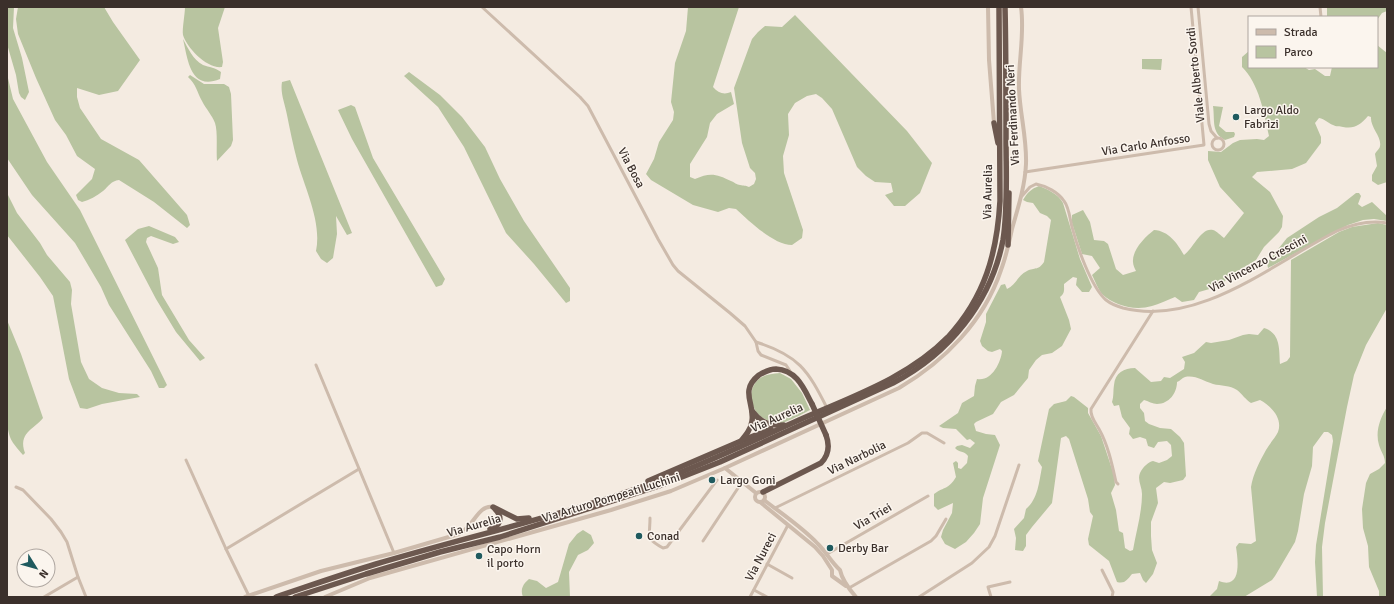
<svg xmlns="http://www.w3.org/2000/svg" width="1394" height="604" viewBox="0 0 1394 604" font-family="Signika,sans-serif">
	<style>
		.green { fill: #b8c4a0 }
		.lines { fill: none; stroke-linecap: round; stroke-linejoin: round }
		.minor { stroke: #cdbbac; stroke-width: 3 }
		.tertiary { stroke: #cdbbac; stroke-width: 4 }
		.trunk { stroke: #6c584f; stroke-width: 5.5 }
		.trunk-bridge { stroke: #6c584f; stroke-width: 5.5 }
		.poi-dot { fill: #1f5a5e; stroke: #fbf5ee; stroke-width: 1.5 }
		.labels { text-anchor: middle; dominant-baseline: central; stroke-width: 3; stroke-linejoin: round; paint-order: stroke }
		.street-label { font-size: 12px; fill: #3b302b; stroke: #fbf5ee }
		.poi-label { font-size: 12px; fill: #3b302b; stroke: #fbf5ee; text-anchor: start }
	</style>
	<rect width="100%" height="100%" fill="#f4ebe1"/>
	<g class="green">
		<path d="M7 7H14L13 28 22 58 29 92 25 100 21 97 19 93 16 75 7 44Z"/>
		<path d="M18 7H104L113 22 140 60 118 91 99 95 77 88V97L80 108 101 139 139 160 187 215 190 225 187 228 154 202 119 180C111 181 109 186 103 191 97 196 89 200 82 202L78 200 76 195 92 179 95 169 77 156 66 135 55 120 36 78 18 34 16 19Z"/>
		<path d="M185 7H225L218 28 223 62 222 67C207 69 187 48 183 35 182 29 185 14 185 7Z"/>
		<path d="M688 7H739L713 87C718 93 724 95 731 92L734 104 717 114 710 123 707 137 690 164V177L695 179C710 172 717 174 731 181 734 182 737 185 740 185 744 186 745 185 749 187L754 184 756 179 755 173 750 168 742 143 734 88 752 39 758 32 765 26 782 27 795 15 907 131 932 163 920 193 905 206H894L885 195 893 192 891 183 875 182 866 176 857 167 832 109 822 98 816 94 807 96 795 103 788 114 789 135 783 156 784 173 803 230 802 238 792 245C774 245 749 221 736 209L729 208 718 212 693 205 651 180 646 174 654 159 659 142 673 120 674 112 671 102 675 63 686 31Z"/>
		<path d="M1327 7H1387V11L1382 13 1377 20V17H1327Z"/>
		<path d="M183 39C188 48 193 60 203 65 209 67 216 68 221 72L220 79C190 91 188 60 183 39Z"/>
		<path d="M1377 45 1387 53V182L1378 185 1372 181V175L1377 166 1375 154C1376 151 1380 149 1380 146 1382 137 1370 127 1371 117L1368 116C1360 125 1355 129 1343 127 1340 126 1336 127 1333 125 1328 123 1325 119 1319 118L1315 123 1321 137V143L1306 163 1292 169 1257 172 1252 177 1270 192 1283 216 1282 227 1279 232 1264 247 1256 260 1231 275 1220 286 1199 292 1194 300 1182 302 1175 297C1167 300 1159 304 1152 306 1135 311 1115 306 1102 294 1098 289 1095 281 1092 275L1100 268 1092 256 1082 254 1072 223V215L1083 210 1090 222 1094 240 1104 241 1108 244 1116 269 1123 275 1136 271C1135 269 1133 265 1133 262 1132 250 1145 237 1154 230 1169 231 1177 243 1184 255 1193 249 1201 227 1213 230 1217 231 1221 236 1224 238L1244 213 1220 187 1208 160V151L1221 152 1233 143 1240 140 1257 139 1264 140 1269 136C1264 112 1259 84 1242 67V57L1249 51V67H1304L1309 70 1315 69 1325 76H1330L1332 67H1377Z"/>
		<path d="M1142 59H1162L1161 70 1142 69Z"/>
		<path d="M409 72 440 95 462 117 485 147 500 179 524 221 570 288V301L566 303 534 264 506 233 464 147 438 107 404 76Z"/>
		<path d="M7 74 13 99 47 162 80 210 167 385 164 388H159L151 371 109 305 101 287 75 243 32 195 7 158Z"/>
		<path d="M190 75 204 84H224L229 87 231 94 233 140 231 146 217 161C216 151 218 132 215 123 212 115 206 109 202 101 197 92 196 84 188 77Z"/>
		<path d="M290 80 352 233 347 235 336 216 337 234 333 258 327 263 321 259 316 251C322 222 305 189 297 160 293 145 290 130 287 115 285 104 280 93 282 82Z"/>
		<path d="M351 105 355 107 373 158 445 279 442 285 436 287 352 139 338 110Z"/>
		<path d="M1213 106 1223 107 1219 126 1226 132H1234L1235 134 1234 137 1225 140C1211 133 1215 120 1213 106Z"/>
		<path d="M1039 186C1049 190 1058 194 1063 203L1080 259 1092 287 1089 292H1082L1076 285 1077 278 1073 277 1064 284C1064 290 1065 293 1060 297L1069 320 1071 329 1062 346 1052 353 1042 355 1036 360 1029 370 1028 378 1014 395 1001 402 993 414 976 422 974 424 976 431 986 434 995 435 1000 445 983 498 980 524 974 533 966 542 955 549 945 544 941 537 943 530 952 513 953 503 938 510 934 506V494C945 486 948 490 956 477L953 463 956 461 958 463V468L961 469 967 463 968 456C964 450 959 453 955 448L957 446 962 445 970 448 975 443 970 439 967 440 956 429 943 428 939 426 958 413 962 403 974 396 975 386 977 379C991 382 1001 363 1002 351L1000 349 992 352 988 351 982 346 980 341 986 322V314L1001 285 1005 284 1007 289C1016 285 1018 275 1027 271 1035 267 1038 271 1044 262L1051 220 1047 216 1040 213 1033 203 1027 202 1023 200C1028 192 1031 189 1039 186Z"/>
		<path d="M7 193 17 213 40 243 47 255 70 282 72 290 71 304 81 362 89 379 102 388 119 393 137 394 140 397 102 404 87 409 80 408 69 379 53 296 40 277 7 235Z"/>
		<path d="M1356 193H1359L1361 196 1358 204 1362 207 1372 202 1387 216V221L1374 219 1363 220 1348 225 1268 268 1267 263 1287 238 1319 217 1337 208Z"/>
		<path d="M1378 223 1387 225V308L1366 345 1354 375 1347 407 1325 523 1322 547 1323 597H1317L1315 562 1316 545 1333 441 1332 435 1328 432H1324L1313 447 1312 466 1304 494 1298 531 1295 542 1275 576 1272 580 1244 597H1209L1217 589 1219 581C1242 590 1238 560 1236 547L1239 543 1251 544 1256 541 1251 487C1253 474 1260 461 1266 450 1270 443 1275 438 1278 432 1283 418 1271 406 1260 400L1251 403C1246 400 1242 394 1237 390 1230 385 1221 386 1213 384 1203 381 1196 375 1185 377 1182 378 1180 381 1177 382 1177 393 1169 404 1157 404 1153 404 1148 401 1144 400L1140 404V408L1144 413 1145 421 1149 424 1160 428 1171 429 1180 437 1184 443 1186 476 1183 480 1170 483 1164 482 1156 488 1158 503 1151 522V536L1152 550 1157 563 1153 574 1146 583 1143 580 1140 573 1132 574C1127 580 1125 584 1117 582L1109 561 1089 545 1088 539 1093 516 1090 512 1088 499 1069 439 1066 436 1061 438 1052 503 1032 527 1026 535V546L1023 551 1015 550 1016 538 1014 529 1024 518 1026 509C1038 499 1039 482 1042 467L1038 461 1049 409 1054 404 1066 401 1071 396 1074 397 1088 408V413L1101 436 1114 475 1115 485 1111 493 1116 510 1119 531 1123 533 1125 548 1130 551 1133 550C1136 532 1142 513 1142 494 1142 487 1137 480 1140 473 1143 467 1148 462 1153 461L1159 463 1167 460 1172 456 1171 445 1167 441 1158 442 1154 448 1148 446 1146 439 1140 437 1133 439 1129 434 1130 428 1122 417 1119 405 1114 406 1112 402C1114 396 1113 391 1114 385 1115 373 1124 368 1135 368L1151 382 1161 381 1164 377 1170 378 1184 369 1185 362 1182 357 1194 353 1206 342 1211 343 1229 340 1243 335 1249 334 1258 335 1264 328C1281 333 1279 350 1280 364L1287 361 1290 357 1291 260 1339 232 1352 227Z"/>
		<path d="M149 226 175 237 179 242 173 244 151 236 147 238 146 242 158 268 162 295 189 340 205 358 200 361 176 332 156 299 125 240 138 229Z"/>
		<path d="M7 320 21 354 43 418C33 430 18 433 25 453L23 455C11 441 9 439 7 422Z"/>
		<path d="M780 373 791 379 802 393 810 410C802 414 783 425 775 424 773 424 769 421 767 420 751 414 745 391 759 379 765 374 772 374 780 373Z"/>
		<path d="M1387 407V597H1379V591L1369 567 1368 546 1363 528 1362 509 1366 483 1370 474 1379 469 1385 463C1385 456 1381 452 1379 445 1375 432 1380 418 1387 407Z"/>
		<path d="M583 530 591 535 594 543 588 550 578 555 569 572 570 597H523C520 589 523 584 529 579L537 581 546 588 558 582 569 544 577 534Z"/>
	</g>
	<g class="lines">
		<g class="minor">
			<path d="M482 7 580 97 588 106 658 239 673 265 678 271 730 313 745 326 756 342 758 351 761 355 786 365 792 374"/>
			<path d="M1198 7 1209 124 1211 131 1217 138"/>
			<path d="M1320 7 1321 17"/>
			<circle cx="1218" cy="144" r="6"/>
			<path d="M1025 172 1204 145 1191 7"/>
			<path d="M1022 196 1030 187 1036 184C1046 186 1058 192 1064 201 1069 207 1070 219 1072 227 1077 246 1091 287 1106 300 1111 304 1116 306 1123 308 1199 327 1273 263 1337 231 1353 224 1369 220 1387 223"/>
			<path d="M756 342C798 355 808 370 827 408"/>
			<path d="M316 365 394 553"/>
			<path d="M186 460 226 549 249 596"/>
			<path d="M1118 484 1116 482C1112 464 1108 445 1099 429 1095 422 1090 416 1091 409L1153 311"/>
			<path d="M16 487 23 490 51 519 61 532 67 542 78 577 86 597"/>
			<path d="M775 508 908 443 922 433H927L944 443"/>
			<path d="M650 518C650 537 645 538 663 548L667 547 717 480"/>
			<path d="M703 541 742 482"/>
			<path d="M226 549 359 469"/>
			<path d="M827 554 928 496"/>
			<path d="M767 564 792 578"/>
			<path d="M1102 570 1113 592 1112 597"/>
			<path d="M849 588 931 541 936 536 946 519"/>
			<path d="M754 590 767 597"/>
			<path d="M44 597 78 577"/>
			<path d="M750 597 788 525"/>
			<path d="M919 597 972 563 989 547 995 536 1019 465"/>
			<path d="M991 597 988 587 1010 582"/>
		</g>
		<g class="tertiary">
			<path d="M988 7 989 60 994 123"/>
			<path d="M725 468 756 493"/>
			<circle cx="760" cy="497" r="5"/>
			<path d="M764 500C782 514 802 527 818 544 826 552 832 563 840 570 842 580 849 589 856 597"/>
			<path d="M760 502 815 547 823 556 832 570V576L846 586"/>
			<path d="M245 597 321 571 394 553 459 534C473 528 478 504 493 507"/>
			<path d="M325 597 370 578 611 510 671 491 725 468 899 388C945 361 984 321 1001 270 1006 257 1009 243 1012 229 1018 208 1025 186 1026 164 1027 139 1020 114 1019 89 1018 62 1025 34 1021 7"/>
		</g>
		<g class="trunk">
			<path d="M994 123 998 143"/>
			<path d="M1008 245 1009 193"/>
			<path d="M752 411C761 423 770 426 784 425"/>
			<path d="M741 441 771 429"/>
			<path d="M648 481 741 441C746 435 751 429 752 421 755 404 739 391 759 375 764 372 770 369 776 369 797 370 804 389 812 404"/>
			<path d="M763 492 821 463C829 455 830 446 826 435"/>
			<path d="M493 507 517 519 529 518"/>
			<path d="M490 529C501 526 503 517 495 509"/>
			<path d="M276 597C309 586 343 574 376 564 467 537 560 516 650 484 701 466 750 442 799 420 851 397 908 378 948 337 985 297 997 253 1000 201L999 7"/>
			<path d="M295 597 366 574 440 552 500 537 659 486 720 462 893 383C949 354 991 302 1003 240 1008 209 1006 171 1006 140 1006 96 1006 51 1005 7"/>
		</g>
		<path class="trunk-bridge" d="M812 404 826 435"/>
	</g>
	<g class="poi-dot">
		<circle cx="1236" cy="117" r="4"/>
		<circle cx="712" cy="480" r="4"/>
		<circle cx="639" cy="536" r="4"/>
		<circle cx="830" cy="548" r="4"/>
		<circle cx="479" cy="556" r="4"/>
	</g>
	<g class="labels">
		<g class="street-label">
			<text transform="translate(1196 75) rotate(-96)">Viale Alberto Sordi</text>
			<text transform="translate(1013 115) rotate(-93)">Via Ferdinando Neri</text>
			<text transform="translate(1146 145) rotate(-9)">Via Carlo Anfosso</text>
			<text transform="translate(631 168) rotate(62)">Via Bosa</text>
			<text transform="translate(988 192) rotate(-89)">Via Aurelia</text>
			<text transform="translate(1258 264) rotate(-28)">Via Vincenzo Crescini</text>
			<text transform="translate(777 418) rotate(-24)">Via Aurelia</text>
			<text transform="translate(857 458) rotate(-26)">Via Narbolia</text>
			<text transform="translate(611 498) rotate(-17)">Via Arturo Pompeati Luchini</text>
			<text transform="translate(873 517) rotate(-30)">Via Triei</text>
			<text transform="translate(474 526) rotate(-16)">Via Aurelia</text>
			<text transform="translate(761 557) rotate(-62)">Via Nureci</text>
		</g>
		<g class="poi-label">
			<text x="1244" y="110">Largo Aldo<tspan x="1244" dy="14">Fabrizi</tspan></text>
			<text x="720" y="480">Largo Goni</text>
			<text x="647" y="536">Conad</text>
			<text x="838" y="548">Derby Bar</text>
			<text x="487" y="549">Capo Horn<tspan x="487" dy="14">il porto</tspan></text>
		</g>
	</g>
	<rect width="1394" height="604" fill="none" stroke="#3b302b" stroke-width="16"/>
	<rect x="1248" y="16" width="130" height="52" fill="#fbf5ee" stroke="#aea6a0"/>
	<rect x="1256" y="29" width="20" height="6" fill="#cdbbac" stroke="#aea6a0"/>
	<text x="1284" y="36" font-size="12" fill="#3b302b">Strada</text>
	<rect x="1256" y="46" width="20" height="12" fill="#b8c4a0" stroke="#aea6a0"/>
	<text x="1284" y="56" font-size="12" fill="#3b302b">Parco</text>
	<g transform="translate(36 568) rotate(127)"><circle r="19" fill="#fbf5ee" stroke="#aea6a0"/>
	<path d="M0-3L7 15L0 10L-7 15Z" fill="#1f5a5e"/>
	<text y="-6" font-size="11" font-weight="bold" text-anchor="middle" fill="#3b302b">N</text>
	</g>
</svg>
